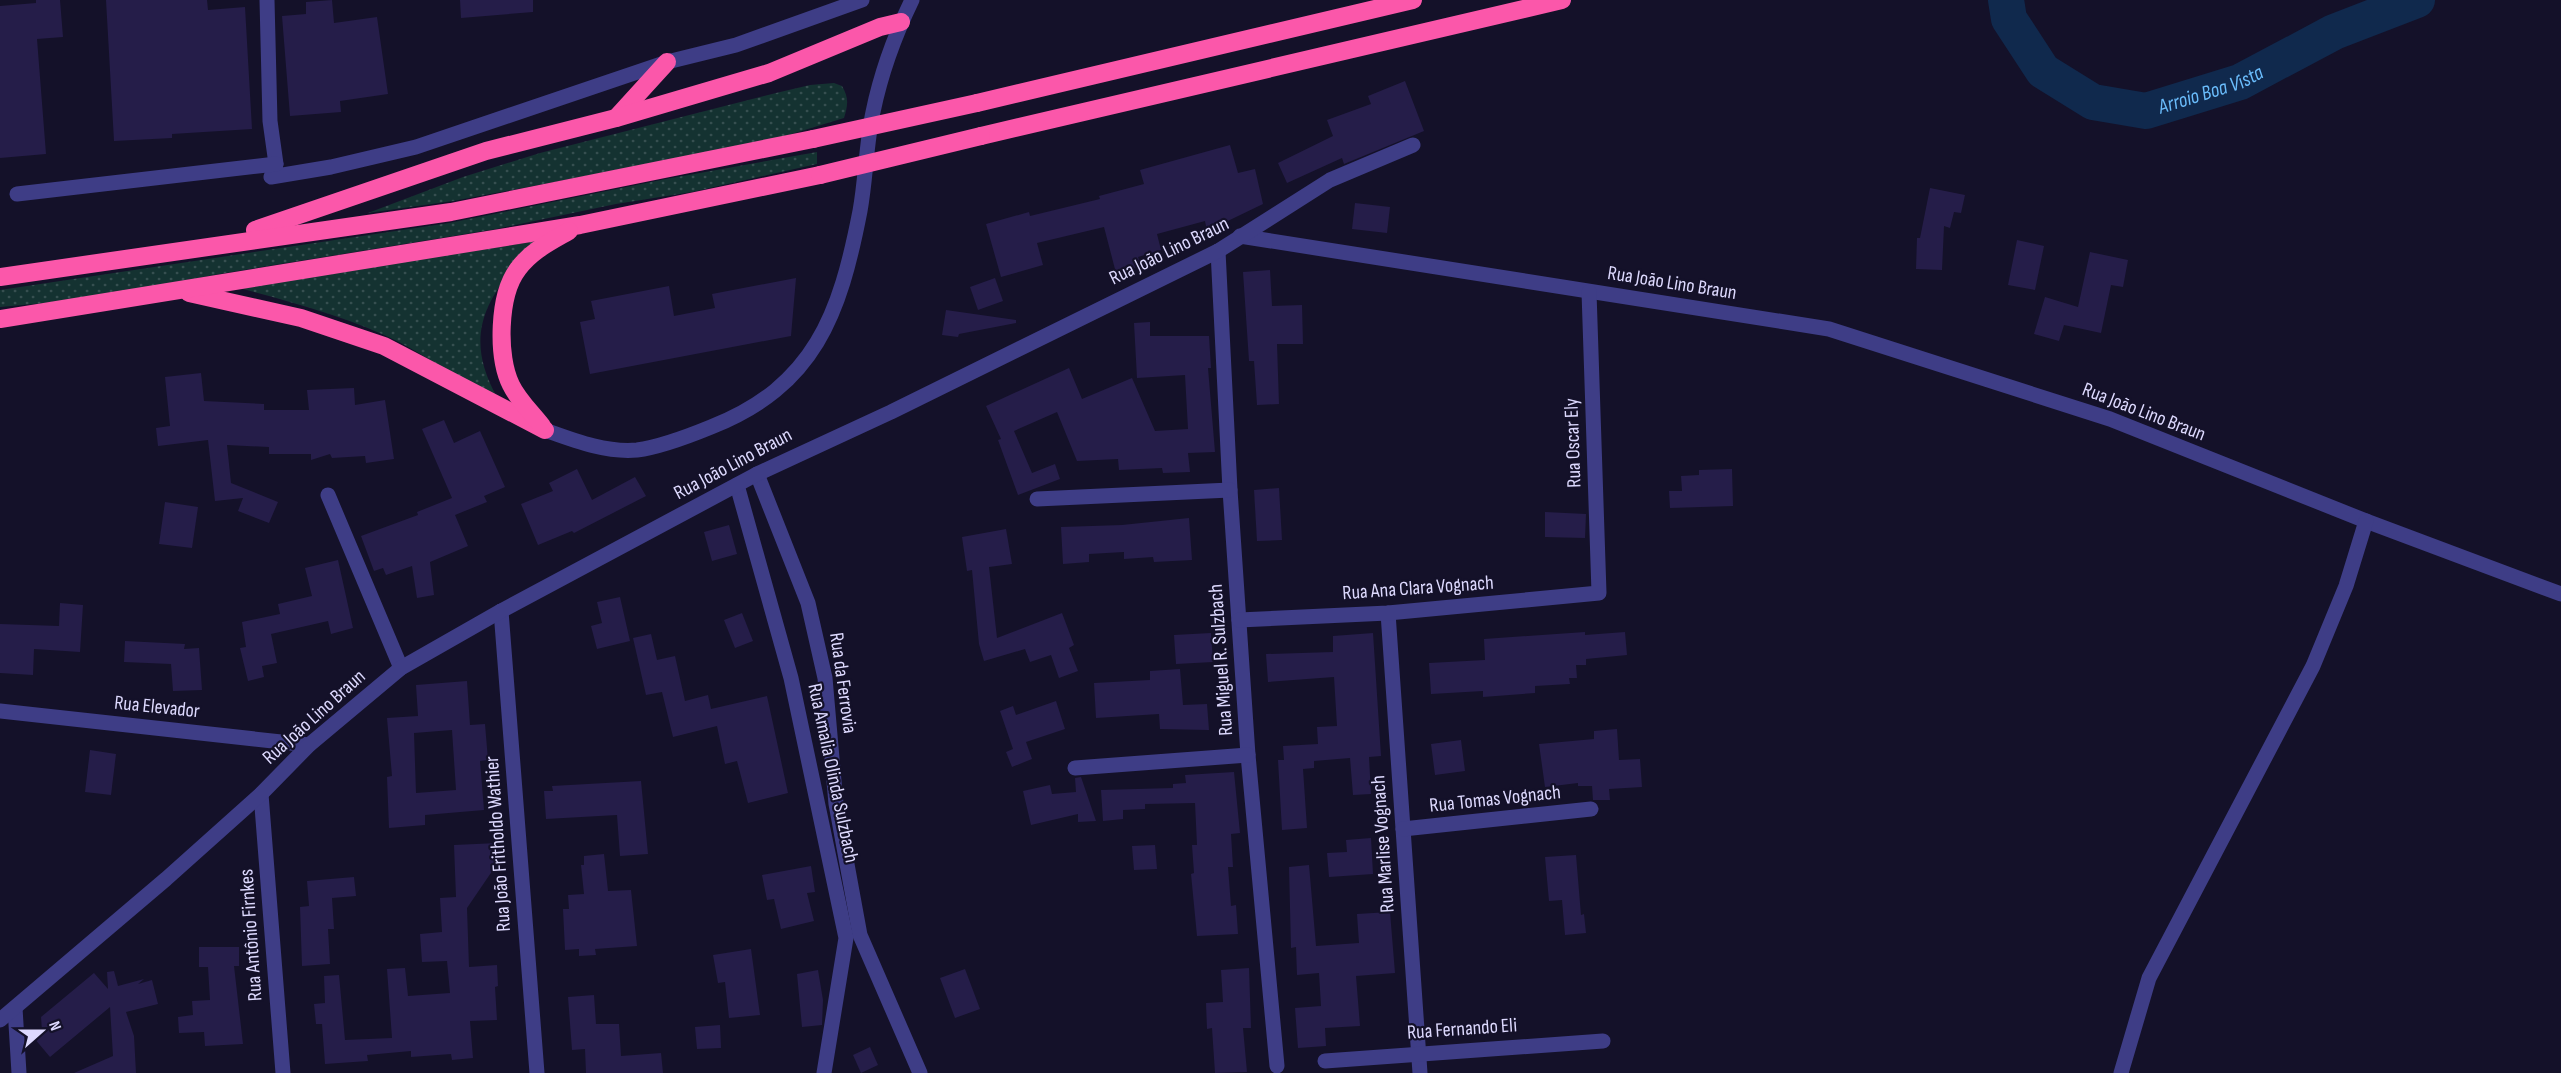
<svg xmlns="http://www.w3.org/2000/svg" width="2561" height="1073" viewBox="0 0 2561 1073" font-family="'Sofia Sans Condensed',sans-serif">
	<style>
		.grass { fill: url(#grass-dots) }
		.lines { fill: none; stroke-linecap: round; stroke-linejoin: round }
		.river { stroke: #10294d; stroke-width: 36 }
		.building { fill: #251d49; fill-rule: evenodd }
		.minor { stroke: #3e3d86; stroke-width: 15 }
		.highway { stroke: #fb57aa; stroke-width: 18 }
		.highway-bridge { stroke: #fb57aa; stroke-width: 18 }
		.labels { text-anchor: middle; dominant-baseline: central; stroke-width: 4.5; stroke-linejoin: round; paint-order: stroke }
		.street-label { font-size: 20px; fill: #ddd9fe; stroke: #141129 }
		.water-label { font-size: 21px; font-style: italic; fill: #6abcfb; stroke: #141129 }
	</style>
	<defs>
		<pattern id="grass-dots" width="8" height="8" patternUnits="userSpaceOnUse" patternTransform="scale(1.5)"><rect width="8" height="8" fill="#143231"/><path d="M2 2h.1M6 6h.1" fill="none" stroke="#364f50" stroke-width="1.8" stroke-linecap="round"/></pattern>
	</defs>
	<rect width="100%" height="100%" fill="#141129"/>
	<g class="grass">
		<path d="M834 83 842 86C849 98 848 105 844 118L785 136 682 158 453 201 368 213 463 177 540 153 776 93 810 85Z"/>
		<path d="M817 152V164L692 192 616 204 496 229 225 273 78 300 0 307V290L449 223 666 179Z"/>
		<path d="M538 241C492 290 459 329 497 397 464 381 433 361 401 343 350 317 291 302 236 287Z"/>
	</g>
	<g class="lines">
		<path class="river" id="s1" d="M2006 0 2009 19 2043 71 2093 102 2146 111 2240 82 2334 32 2417 0"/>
	</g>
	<g class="building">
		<path d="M36 0H60L63 37 37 39 46 154 0 158V6L36 3Z"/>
		<path d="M106 0H207L208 10 245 7 252 129 172 134V138L114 141Z"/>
		<path d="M332 0 334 23 377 17 388 94 340 101 341 112 290 116 282 16 306 14V2Z"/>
		<path d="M460 0H533V12L461 18Z"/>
		<path d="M1405 81 1424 131 1344 164 1342 158 1287 183 1278 163 1333 136 1327 120 1371 104 1368 96Z"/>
		<path d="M1230 145 1238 173 1255 169 1263 204 1207 231 1205 221 1157 234 1161 250 1138 257 1141 266 1116 273 1104 227 1037 243 1043 265 1001 277 986 224 1029 212 1030 216 1100 199 1099 196 1144 184 1140 170Z"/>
		<path d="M1930 188 1965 195 1961 213 1954 212 1950 228 1944 226 1942 270 1916 269 1917 238H1920Z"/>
		<path d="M1355 203 1390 207 1387 233 1352 229Z"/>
		<path d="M2017 240 2044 246 2035 290 2008 285Z"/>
		<path d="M2090 252 2128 260 2123 287 2111 285 2101 333 2064 325 2059 341 2034 334 2045 297 2078 307Z"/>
		<path d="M1270 270 1272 306 1302 305 1303 344H1277L1279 404 1257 405 1254 361H1249L1243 272Z"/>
		<path d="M796 278 791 336 590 374 580 322 595 319 591 301 669 286 674 316 715 308 712 294Z"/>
		<path d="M995 278 1003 301 978 310 970 287Z"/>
		<path d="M946 310 1016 320V323L959 334 958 337 942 335Z"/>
		<path d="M1150 322V336H1209L1211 368H1208L1215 452 1188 453 1190 472 1163 473 1162 468 1119 470 1118 459 1077 461 1057 412 1014 431 1032 473 1055 464 1060 479 1018 495 998 440 1001 439 986 406 1069 368 1082 399 1132 378 1155 431 1188 429 1185 375 1137 378 1134 323Z"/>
		<path d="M201 373 204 401 264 404V410H309L307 390 354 388 355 405 385 400 394 459 366 463 365 456 332 458 330 454 311 460V454H269V447L227 445 231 483 278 502 269 523 238 511 243 498 215 501 208 440 158 446 156 428 170 426 165 377Z"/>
		<path d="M444 420 454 443 480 431 505 487 484 496 487 502 455 515 468 546 430 562 434 595 417 598 412 566 386 575 383 568 374 571 361 536 418 515 417 512 452 498 422 429Z"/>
		<path d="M577 469 592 500 635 477 646 496 574 533 572 531 538 545 521 504 553 491 549 483Z"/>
		<path d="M1732 469 1733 506 1670 508 1669 491H1682L1681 476 1699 475V470Z"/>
		<path d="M1279 488 1282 540 1257 541 1254 490Z"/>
		<path d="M165 502 198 507 192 548 159 544Z"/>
		<path d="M1545 512 1586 514 1585 538 1545 537Z"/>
		<path d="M1189 518 1192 560 1154 562 1153 557 1124 559V552L1089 554V562L1063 564 1061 527 1122 525Z"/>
		<path d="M729 525 737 554 712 561 704 532Z"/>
		<path d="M1006 529 1012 564 989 567 997 638 1062 613 1074 645 1069 648 1078 671 1059 678 1051 655 1030 662 1025 649 984 661 979 644 972 570 967 571 962 537Z"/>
		<path d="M338 560 353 628 331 634 328 621 271 634 277 663 262 666 264 677 248 681 240 648 246 647 242 622 280 614 278 604 312 596 305 568Z"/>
		<path d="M620 597 630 641 597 649 591 626 602 623 597 602Z"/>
		<path d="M60 603 83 605 80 652 34 649 33 675 0 673V624L59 626Z"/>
		<path d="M742 613 753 641 735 648 724 620Z"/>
		<path d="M1585 632V635L1625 632 1627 655 1586 659V665H1576L1577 678H1569L1570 684 1535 686V693L1483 697V691L1431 694 1429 663 1485 660 1484 639Z"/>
		<path d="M1211 633 1213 662 1176 664 1174 635Z"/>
		<path d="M1373 633 1381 756 1369 757 1371 794 1353 795 1350 758 1314 761V768L1303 769 1307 828 1282 830 1278 760H1284L1283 746 1318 744 1317 727 1337 726 1334 677 1268 682 1266 654 1333 652V636Z"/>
		<path d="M651 634 657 660 675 656 685 701 708 695 711 709 767 696 788 793 748 803 737 761 725 764 717 726 673 737 662 692 646 695 633 638Z"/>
		<path d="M125 641 185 644 184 649 199 648 202 690 173 691 171 664 124 662Z"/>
		<path d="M1180 669 1183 705 1207 704 1209 730 1160 729 1159 714 1096 718 1094 683 1150 680V671Z"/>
		<path d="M467 681 470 725 485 724 488 760 480 761 484 810 425 815V825L389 828 387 777 392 776 387 718 418 716 416 685ZM452 730 456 790 416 793 414 733Z"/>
		<path d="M1056 701 1065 729 1026 742 1032 759 1012 767 1006 752 1013 749 1000 711 1013 706 1016 715Z"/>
		<path d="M1617 729 1619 760 1640 759 1642 787 1609 789 1610 800H1593L1592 786H1578V783L1545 787 1539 744 1594 739V731Z"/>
		<path d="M1461 740 1465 771 1435 775 1431 744Z"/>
		<path d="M90 750 116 754 111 795 85 792Z"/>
		<path d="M1234 772 1240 833 1231 834 1233 867H1228L1231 906 1236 905 1238 934 1197 936 1191 874 1194 873 1192 845H1197L1195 803 1145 804V809L1123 810V819L1103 821 1101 790 1173 788V784L1186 783 1185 775Z"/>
		<path d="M1081 777 1096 821 1078 822V814L1031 825 1023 791 1050 785 1052 794 1076 792 1075 778Z"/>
		<path d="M641 781 648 854 620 856 617 815 546 819 544 791H553L552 786Z"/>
		<path d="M1371 838 1373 874 1329 877 1327 853 1347 852 1346 840Z"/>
		<path d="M498 843 499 861 467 908 469 967 497 965 498 986 495 987 497 1020 470 1021 473 1058 452 1060 451 1054 411 1057V1051L367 1055 368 1061 325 1064 322 1024H316L314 1004 325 1003 324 976 339 975 345 1040 392 1038 387 969 405 968 408 996 450 993 447 961 422 962 420 934 442 932 440 898 456 897 454 845Z"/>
		<path d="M1155 845 1157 869 1134 870 1132 846Z"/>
		<path d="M604 854 608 891 631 890 637 946 595 949 596 955 579 956V949L565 950 563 909H569L568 895 584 894 581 865H584V856Z"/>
		<path d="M1576 855 1581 915 1584 914 1586 933 1565 935 1562 900 1549 901 1545 857Z"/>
		<path d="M1309 865 1316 946 1359 943 1357 914 1390 912 1395 973 1356 976 1360 1026 1325 1028 1326 1046 1298 1048 1295 1008 1321 1006 1319 973 1297 975 1296 947 1291 948 1289 867Z"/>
		<path d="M811 866 815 892 807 893 814 921 781 929 774 899 767 900 762 875Z"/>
		<path d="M354 877 356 896 332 898 334 929H328L330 964 302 966 300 907 309 906 307 881Z"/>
		<path d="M199 947H239V966H234L243 1044 205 1046 204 1032 179 1033 178 1017 193 1015 192 1001 210 1000 208 967H199Z"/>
		<path d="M751 949 760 1015 729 1018 725 982 718 983 713 955Z"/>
		<path d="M1249 968 1251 1028H1243L1247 1072 1215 1073 1212 1028 1207 1029 1206 1003 1223 1002 1221 970Z"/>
		<path d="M965 969 980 1009 955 1018 940 978Z"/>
		<path d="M818 970 823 1000 822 1025 802 1027 797 974Z"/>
		<path d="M114 971 118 986 144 979 138 984 152 980 158 1004 126 1012 134 1036 136 1073H74L113 1056 110 1007 50 1057 34 1038 42 1031 41 1017 94 973 108 989 107 972Z"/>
		<path d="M594 995 596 1024H619L621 1056 661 1053 663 1073H586L585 1049 572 1050 568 997Z"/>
		<path d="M720 1025 721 1048 697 1049 695 1027Z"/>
		<path d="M870 1047 878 1065 861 1073 853 1055Z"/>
	</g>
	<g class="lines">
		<g class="minor">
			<path d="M267 0 270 121 276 164 271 177 331 167 416 147 667 62 736 45 862 0"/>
			<path d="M17 194 276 164"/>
			<path d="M1240 236 1829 329 2110 419 2366 521 2561 594"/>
			<path d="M1218 251 1230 490 1248 755 1277 1066"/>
			<path d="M545 430C573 440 606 453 637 450 661 447 689 436 711 427 815 386 840 314 860 211 866 178 866 144 873 112 881 73 895 35 912 0"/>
			<path d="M757 474 808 603 825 678 836 804 860 935 920 1073"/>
			<path d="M737 485 791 678 846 938 824 1073"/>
			<path d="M328 495 401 668"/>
			<path d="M1037 499 1230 490"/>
			<path d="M501 611 537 1073"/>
			<path d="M1388 613 1420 1073"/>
			<path d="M1239 620 1388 613 1599 593 1589 292"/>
			<path d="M0 711 309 745"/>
			<path d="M1075 768 1248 755"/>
			<path d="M261 794 283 1073"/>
			<path d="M1403 829 1591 809"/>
			<path d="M15 1008 19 1073"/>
			<path d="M0 1020 166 879 261 794 309 745 401 668 501 611 757 474 891 412 1218 251 1330 180 1413 145"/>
			<path d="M1325 1061 1603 1041"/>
			<path d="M2121 1073 2149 978 2313 666 2346 586 2366 521"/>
		</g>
		<g class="highway">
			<path d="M977 103 1413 0"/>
			<path d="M616 118 667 62"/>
			<path d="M981 136 1562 0"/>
			<path d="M255 230 486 151 616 118 769 73 880 27 901 22"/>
			<path d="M0 277 451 212 813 139"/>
			<path d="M189 293 301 318 384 346 545 430"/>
			<path d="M0 319 580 225 820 175"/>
			<path d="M542 426C532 413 518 400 511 385 497 357 498 295 518 269 531 251 550 242 569 231"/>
		</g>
		<g class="highway-bridge">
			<path d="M813 139 977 103"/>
			<path d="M820 175 981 136"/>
		</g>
	</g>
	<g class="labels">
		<g class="street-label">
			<text transform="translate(1169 251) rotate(-26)">Rua João Lino Braun</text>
			<text transform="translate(1672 283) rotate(9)">Rua João Lino Braun</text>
			<text transform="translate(2144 412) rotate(21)">Rua João Lino Braun</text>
			<text transform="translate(1573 443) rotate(-92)">Rua Oscar Ely</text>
			<text transform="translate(733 464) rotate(-28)">Rua João Lino Braun</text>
			<text transform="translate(1418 588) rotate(-4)">Rua Ana Clara Vognach</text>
			<text transform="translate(1221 660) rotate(-94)">Rua Miguel R. Sulzbach</text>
			<text transform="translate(843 683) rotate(82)">Rua da Ferrovia</text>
			<text transform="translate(157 707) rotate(6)">Rua Elevador</text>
			<text transform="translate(314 717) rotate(-42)">Rua João Lino Braun</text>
			<text transform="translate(833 773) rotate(78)">Rua Amalia Olinda Sulzbach</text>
			<text transform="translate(1495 799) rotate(-6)">Rua Tomas Vognach</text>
			<text transform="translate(498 844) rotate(-94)">Rua João Fritholdo Wathier</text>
			<text transform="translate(1383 844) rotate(-94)">Rua Marlise Vognach</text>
			<text transform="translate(251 935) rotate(-94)">Rua Antônio Firnkes</text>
			<text transform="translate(1462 1029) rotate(-4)">Rua Fernando Eli</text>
		</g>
		<g class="water-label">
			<text stroke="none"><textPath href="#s1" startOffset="262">Arroio Boa Vista</textPath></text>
		</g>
	</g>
	<g transform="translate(42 1031) rotate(69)" stroke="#141129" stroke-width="4.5" paint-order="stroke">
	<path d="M0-4.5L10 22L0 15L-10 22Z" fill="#ddd9fe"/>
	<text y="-9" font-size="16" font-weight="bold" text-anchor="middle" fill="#ddd9fe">N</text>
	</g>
</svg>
